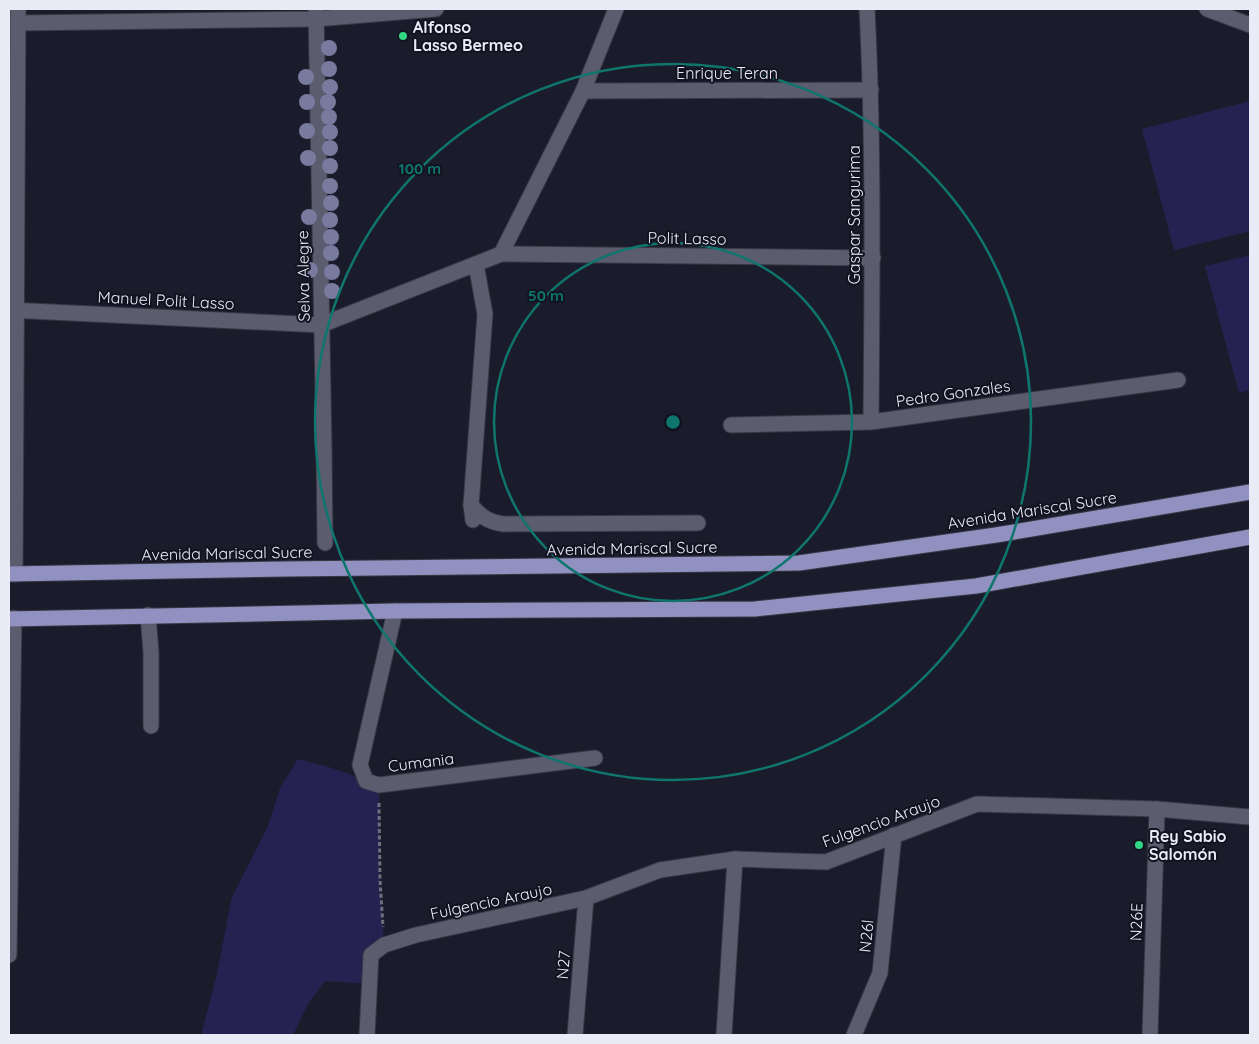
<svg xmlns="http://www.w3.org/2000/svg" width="1259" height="1044" viewBox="0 0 1259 1044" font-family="Quicksand,sans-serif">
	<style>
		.green { fill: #252251 }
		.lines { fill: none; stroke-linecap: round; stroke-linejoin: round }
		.minor-casing { stroke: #383845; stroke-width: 17 }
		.major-casing { stroke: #383845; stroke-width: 17 }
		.path { stroke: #6f707e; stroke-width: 3; stroke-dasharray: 4 2.5; stroke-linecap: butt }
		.minor { stroke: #5b5c6e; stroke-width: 15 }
		.major { stroke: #9091c0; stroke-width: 15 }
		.tree { fill: #787a9e }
		.ring { fill: none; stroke: #0f766e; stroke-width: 2.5 }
		.poi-dot { fill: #30d883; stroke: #121321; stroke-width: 2 }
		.labels { text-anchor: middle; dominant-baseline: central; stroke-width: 4; stroke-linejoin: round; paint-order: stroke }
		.poi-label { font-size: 16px; font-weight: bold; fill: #eaebf6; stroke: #121321; text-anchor: start }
		.street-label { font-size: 16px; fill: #eaebf6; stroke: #121321 }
		.centre { fill: #0f766e; stroke: #121321; stroke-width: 2.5 }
		.ring-label { font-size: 15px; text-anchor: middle; font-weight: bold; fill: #0f766e; stroke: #121321; stroke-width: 4; stroke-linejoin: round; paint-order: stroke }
	</style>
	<rect width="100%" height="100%" fill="#1b1c2b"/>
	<g class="green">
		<path d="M1250 101V231L1174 250 1142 129Z"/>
		<path d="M1250 255V390L1239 393 1205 266Z"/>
		<path d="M298 759 329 767 379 785 380 880 384 945 371 955 370 984 325 981 308 1004 293 1035H201L216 978 232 897 268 826 280 788Z"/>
	</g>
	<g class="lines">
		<defs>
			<g id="minor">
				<path d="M316 9 324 447 325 543"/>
				<path d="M867 9C874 146 872 284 871 422"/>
				<path d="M1207 9 1250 25"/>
				<path d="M18 23 316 19 436 9"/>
				<path d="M583 91 871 90"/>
				<path d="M501 254 583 91 616 9"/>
				<path d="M9 310 321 325 501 254 873 258"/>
				<path d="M731 425 871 422 1178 380"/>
				<path d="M471 505C481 517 489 522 503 524L698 523"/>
				<path d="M473 520 471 505 485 314 476 264"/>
				<path d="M15 574 18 9"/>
				<path d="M395 611 360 765 366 781 379 785 595 758"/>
				<path d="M148 615 151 652V726"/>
				<path d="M9 955 14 618"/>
				<path d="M367 1035 371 955 384 945 416 935 586 898 660 870 735 859 826 862 977 804 1157 809 1250 817"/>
				<path d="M575 1035 586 898"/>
				<path d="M724 1035 735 859"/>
				<path d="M854 1035 880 973 894 835"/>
				<path d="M1150 1035 1157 809"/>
			</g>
			<g id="major">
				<path d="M9 574 286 569 799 563 996 535 1250 492"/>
				<path d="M9 619 395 611 755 609 976 586 1250 537"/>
			</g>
		</defs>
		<use href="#minor" class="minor-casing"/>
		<use href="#major" class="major-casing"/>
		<path class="path" d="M379 803 380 880 383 927"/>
		<use href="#minor" class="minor"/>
		<use href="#major" class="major"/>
	</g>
	<g class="tree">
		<circle cx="329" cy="48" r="8"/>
		<circle cx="329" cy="69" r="8"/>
		<circle cx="306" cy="77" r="8"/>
		<circle cx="330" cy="87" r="8"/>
		<circle cx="307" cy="102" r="8"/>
		<circle cx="328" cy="102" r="8"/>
		<circle cx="329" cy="117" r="8"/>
		<circle cx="307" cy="131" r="8"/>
		<circle cx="330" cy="132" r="8"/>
		<circle cx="330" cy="148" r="8"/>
		<circle cx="308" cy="158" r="8"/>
		<circle cx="330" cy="166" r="8"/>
		<circle cx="330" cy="186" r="8"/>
		<circle cx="331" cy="203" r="8"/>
		<circle cx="309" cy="217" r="8"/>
		<circle cx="330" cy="220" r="8"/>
		<circle cx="331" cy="237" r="8"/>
		<circle cx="331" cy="253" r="8"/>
		<circle cx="310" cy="270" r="8"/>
		<circle cx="332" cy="272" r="8"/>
		<circle cx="332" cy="291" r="8"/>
	</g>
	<g class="ring">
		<circle cx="673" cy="422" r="179"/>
		<circle cx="673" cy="422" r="358"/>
	</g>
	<g class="poi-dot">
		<circle cx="403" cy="36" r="5"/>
		<circle cx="1139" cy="845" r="5"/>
	</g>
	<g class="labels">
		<g class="poi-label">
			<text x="413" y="27">Alfonso<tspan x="413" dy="18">Lasso Bermeo</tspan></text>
			<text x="1149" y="836">Rey Sabio<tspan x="1149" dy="18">Salomón</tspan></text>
		</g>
		<g class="street-label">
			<text x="727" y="73">Enrique Teran</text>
			<text transform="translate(854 215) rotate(-90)">Gaspar Sangurima</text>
			<text transform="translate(687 238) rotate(1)">Polit Lasso</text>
			<text transform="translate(303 276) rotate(-91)">Selva Alegre</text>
			<text transform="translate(166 300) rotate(3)">Manuel Polit Lasso</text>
			<text transform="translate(953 393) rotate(-8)">Pedro Gonzales</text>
			<text transform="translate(1032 510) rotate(-9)">Avenida Mariscal Sucre</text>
			<text transform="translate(632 548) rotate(-1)">Avenida Mariscal Sucre</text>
			<text transform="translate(227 553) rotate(-1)">Avenida Mariscal Sucre</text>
			<text transform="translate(421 762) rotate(-7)">Cumania</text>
			<text transform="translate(881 821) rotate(-20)">Fulgencio Araujo</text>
			<text transform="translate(491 901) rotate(-12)">Fulgencio Araujo</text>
			<text transform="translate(1136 922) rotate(-88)">N26E</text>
			<text transform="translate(866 936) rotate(-84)">N26l</text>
			<text transform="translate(563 965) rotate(-85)">N27</text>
		</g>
	</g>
	<circle cx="673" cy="422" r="8" class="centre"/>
	<g class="ring-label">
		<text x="420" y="174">100 m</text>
		<text x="546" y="301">50 m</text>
	</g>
	<rect width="1259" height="1044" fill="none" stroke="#eaebf6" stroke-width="20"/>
</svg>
